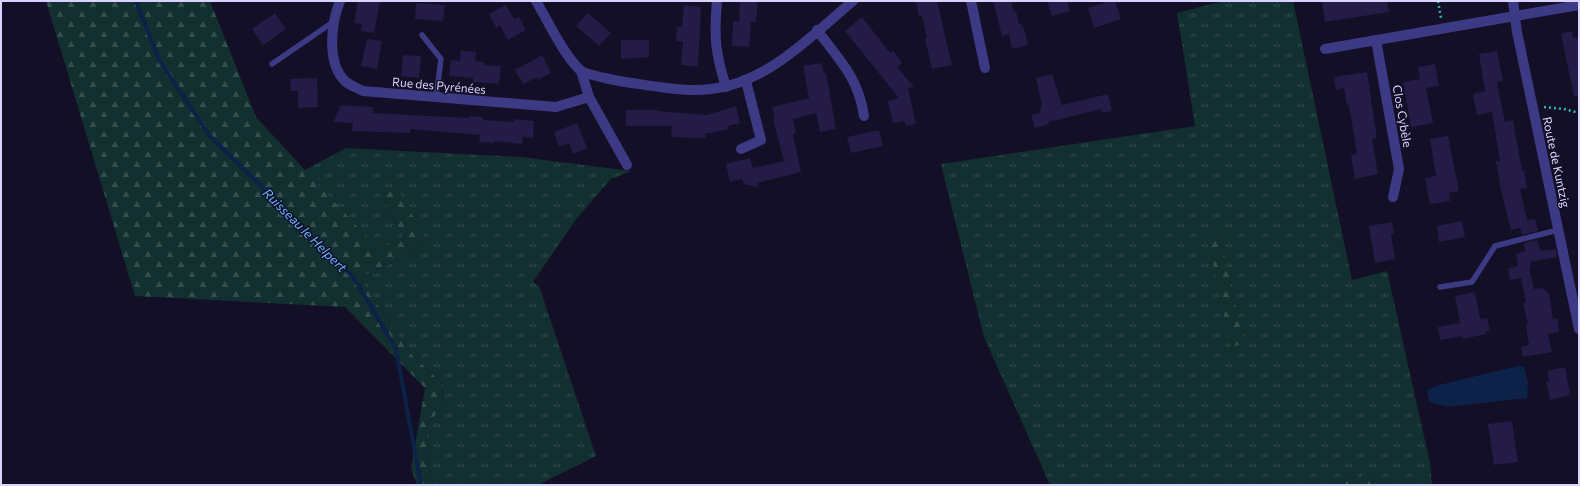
<svg xmlns="http://www.w3.org/2000/svg" width="1580" height="486" viewBox="0 0 1580 486" font-family="Commissioner,sans-serif">
	<style>
		.grass { fill: url(#grass-tufts) }
		.forest { fill: url(#forest-firs) }
		.water { fill: #0c2248 }
		.lines { fill: none; stroke-linecap: round; stroke-linejoin: round }
		.stream { stroke: #0c2248; stroke-width: 4 }
		.building { fill: #241b47 }
		.path { stroke: #2fb8b0; stroke-width: 2.5; stroke-dasharray: 2 3; stroke-linecap: butt }
		.service { stroke: #3d3a85; stroke-width: 5.5 }
		.minor { stroke: #3d3a85; stroke-width: 10 }
		.tertiary { stroke: #3d3a85; stroke-width: 10 }
		.labels { text-anchor: middle; dominant-baseline: central; stroke-width: 3; stroke-linejoin: round; paint-order: stroke }
		.street-label { font-size: 12px; fill: #d9d4ff; stroke: #130f26 }
		.water-label { font-size: 13px; font-style: italic; fill: #62b6ff; stroke: #130f26 }
	</style>
	<defs>
		<pattern id="grass-tufts" width="24" height="20" patternUnits="userSpaceOnUse"><rect width="24" height="20" fill="#12302f"/><path d="M3 7l-1-3M5 7V3M7 7l1-3M15 17l-1-3M17 17v-4M19 17l1-3" fill="none" stroke="#344d4e"/></pattern>
		<pattern id="forest-firs" width="22" height="20" patternUnits="userSpaceOnUse"><rect width="22" height="20" fill="#12302f"/><path d="M5 1l3.5 6h-7zM16 11l3.5 6h-7z" fill="#344d4e"/></pattern>
	</defs>
	<rect width="100%" height="100%" fill="#130f26"/>
	<g class="grass">
		<path d="M1224 1H1293L1352 280 1387 271 1430 463 1432 485H1378L1368 474 1327 485H1050L984 337 941 164 1195 126 1177 13Z"/>
		<path d="M346 148 521 157 631 171 611 179 577 218 533 282 539 286 596 456 538 485H433L428 459 426 427 442 406 443 384 409 352 359 277 395 262 424 239 384 200 405 240 377 249 305 170Z"/>
	</g>
	<g class="forest">
		<path d="M46 1H210L256 117 377 248 405 240 384 199 396 185 425 239 395 262 359 277 409 352 443 384 442 406 426 427 428 459 433 485H417L411 468 425 388 345 307 135 296Z"/>
		<path d="M1214 232H1219L1244 344 1231 347 1210 250Z"/>
		<path d="M1368 474 1378 485H1327Z"/>
	</g>
	<path class="water" d="M1518 366 1524 367 1528 383 1527 398 1448 407 1429 402 1427 390 1439 385Z"/>
	<g class="lines">
		<path class="stream" d="M136 1 159 60 210 136 354 278 396 349 421 485"/>
	</g>
	<g class="building">
		<path d="M358 1H380L374 33 361 31 362 24 354 23Z"/>
		<path d="M740 1H758L756 22H751L749 47 732 46 733 21 739 22Z"/>
		<path d="M916 1H937L952 65 932 69 925 39 927 38 922 16H919Z"/>
		<path d="M993 1H1011L1014 12 1016 11 1019 24 1021 23 1023 28H1024L1028 45 1012 49 1009 34 1002 36Z"/>
		<path d="M1047 1H1067L1070 11 1052 16Z"/>
		<path d="M1110 1H1115L1121 19 1094 28 1088 8Z"/>
		<path d="M1322 1H1387L1389 12 1325 22Z"/>
		<path d="M416 3 445 5 443 21 415 19Z"/>
		<path d="M506 5 514 19 519 17 526 30 508 40 500 25 496 28 489 14Z"/>
		<path d="M684 5 701 7 698 67 681 65 683 41H676L677 27H682Z"/>
		<path d="M275 13 286 29 263 45 252 29Z"/>
		<path d="M588 13 611 33 599 46 576 26Z"/>
		<path d="M862 17 890 53 893 51 902 63 897 67 914 87 908 88 916 124 906 126 904 121 893 123 888 101 899 98 845 31Z"/>
		<path d="M1572 31 1573 38 1579 37V96L1574 97 1561 34Z"/>
		<path d="M367 39 382 41 377 69 361 66Z"/>
		<path d="M621 40H649V57L621 59Z"/>
		<path d="M461 50 476 52 475 61 485 62V65L501 66 499 84 473 82V78L449 76 451 60 460 61Z"/>
		<path d="M1497 51 1503 81 1497 82 1505 122 1513 120 1522 171 1524 170 1527 188 1520 189 1527 220 1535 219 1538 231 1522 235 1520 228 1511 230 1500 186 1496 161H1500L1492 112 1477 115 1473 94 1485 91 1479 54Z"/>
		<path d="M403 55 421 56 419 78 401 76Z"/>
		<path d="M542 55 551 73 538 80 537 77 523 84 515 70Z"/>
		<path d="M822 63 824 74 826 73 836 129 820 132 816 113 793 119 796 133 793 134 801 172 757 183 758 187 744 184 742 179 730 182 726 164 750 158 753 168 784 161 773 119H775L772 107 809 98 803 66Z"/>
		<path d="M1435 64 1439 86 1426 88 1433 123 1411 127 1403 82 1420 79 1418 67Z"/>
		<path d="M1367 72 1377 138 1372 139 1378 174 1355 179 1351 155 1357 154 1349 105H1347L1344 88 1336 90 1334 77Z"/>
		<path d="M1052 74 1062 105 1108 94 1112 111 1102 113 1101 109 1049 122V124L1035 128 1031 115 1039 113 1042 104 1036 78Z"/>
		<path d="M317 78 318 107 298 108V91H291L290 79Z"/>
		<path d="M341 105 373 107V113L470 118V116L483 117V120L514 122 515 119 534 121 533 138 523 137 522 144 495 141 494 143 479 142 480 135 410 129V133L352 131 353 123 333 122Z"/>
		<path d="M736 106 740 123 728 126 729 129 705 134 706 138 671 137 672 126H626V110H657V111L707 115Z"/>
		<path d="M577 123 587 148 573 154 569 143 559 147 554 132Z"/>
		<path d="M879 130 883 146 851 153 847 137Z"/>
		<path d="M1448 136 1459 191 1449 193 1450 201 1430 204 1425 178 1436 176 1430 139Z"/>
		<path d="M1462 221 1465 237 1439 242 1437 226Z"/>
		<path d="M1392 222 1394 234 1391 235 1395 259 1375 263 1369 226Z"/>
		<path d="M1537 240 1541 251 1556 249 1557 257 1530 262 1531 267H1529L1534 289 1542 288 1549 293 1553 319 1557 318 1559 332 1548 334 1552 352 1523 357 1521 347 1529 345 1526 324H1528L1523 303H1526L1521 278 1510 280 1508 269 1518 266 1516 253 1525 252 1524 243Z"/>
		<path d="M1475 292 1480 319 1487 318 1490 331 1485 332 1486 334 1463 339 1462 336 1440 340 1438 327 1460 323 1455 296Z"/>
		<path d="M1565 367 1570 395 1550 400 1546 382 1549 381 1547 371Z"/>
		<path d="M1512 421 1518 462 1494 465 1488 424Z"/>
	</g>
	<g class="lines">
		<g class="path">
			<path d="M1438 1 1441 18"/>
			<path d="M1544 107 1564 109 1579 113"/>
		</g>
		<g class="service">
			<path d="M422 35 441 59 436 98"/>
			<path d="M272 64 333 22"/>
			<path d="M1440 287 1472 282 1495 246 1558 230"/>
		</g>
		<g class="minor">
			<path d="M340 1C331 23 326 64 346 82 351 86 358 88 363 91L556 107 589 97 581 71"/>
			<path d="M536 1C548 21 563 54 580 70 586 75 623 82 632 83 658 87 685 92 711 89 767 83 811 36 853 1"/>
			<path d="M717 1C714 37 715 52 726 87"/>
			<path d="M971 1 985 68"/>
			<path d="M817 30C840 61 858 77 864 116"/>
			<path d="M1376 40 1399 169 1393 197"/>
			<path d="M1325 49 1579 5"/>
			<path d="M589 97 627 165"/>
			<path d="M741 149 761 140 746 81"/>
		</g>
		<path class="tertiary" d="M1513 1 1517 32 1579 329"/>
	</g>
	<g class="labels">
		<g class="street-label">
			<text transform="translate(439 85) rotate(5)">Rue des Pyrénées</text>
			<text transform="translate(1403 116) rotate(80)">Clos Cybèle</text>
			<text transform="translate(1557 162) rotate(78)">Route de Kuntzig</text>
		</g>
		<g class="water-label">
			<text transform="translate(305 230) rotate(45)">Ruisseau le Helpert</text>
		</g>
	</g>
	<rect width="1580" height="486" fill="none" stroke="#d9d4ff" stroke-width="4"/>
</svg>
